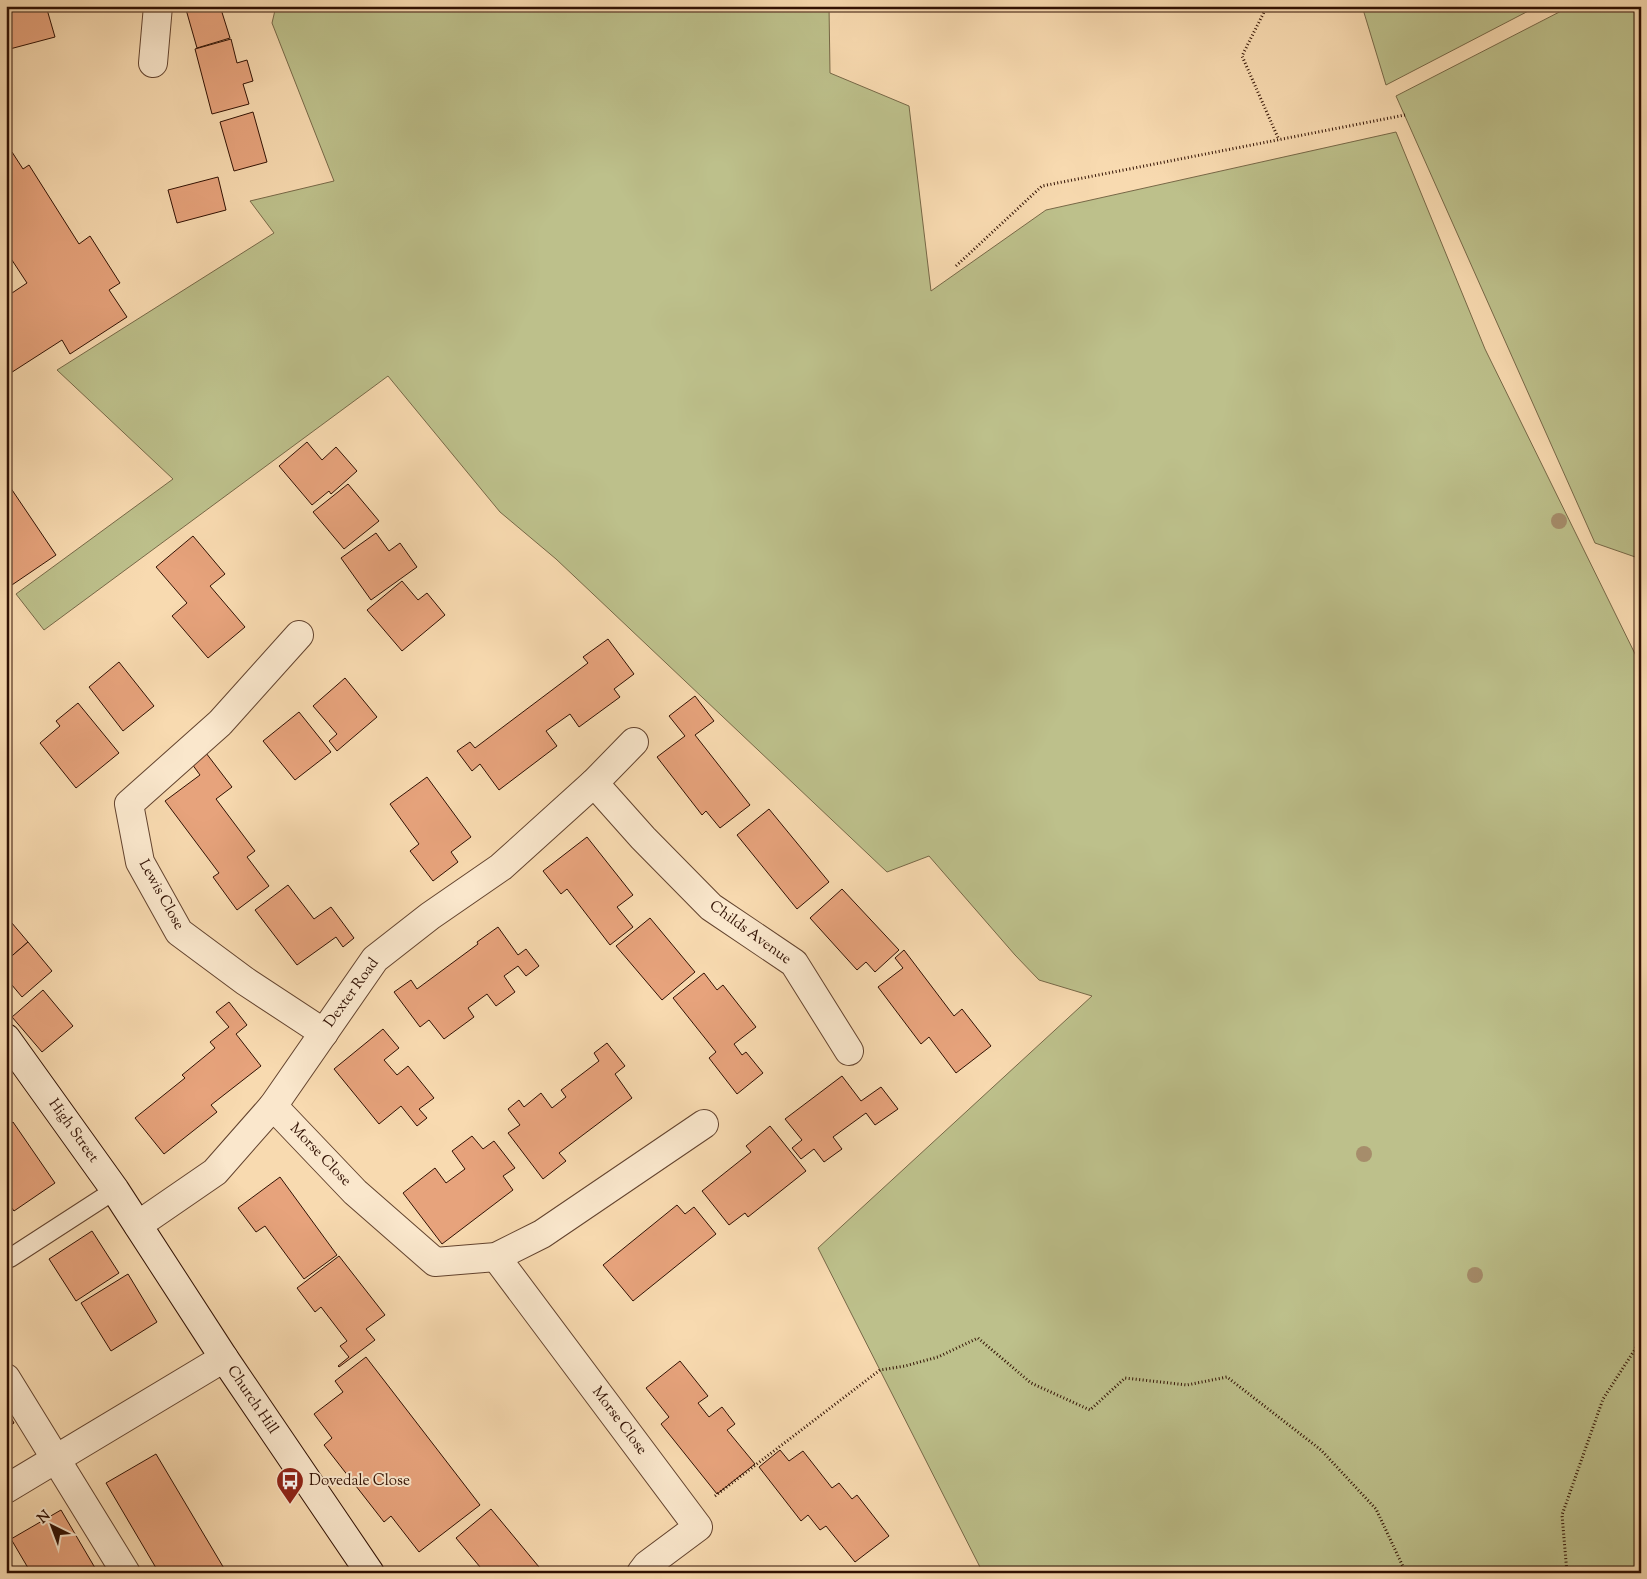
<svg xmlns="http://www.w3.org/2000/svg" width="1647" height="1579" viewBox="0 0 1647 1579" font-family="'Sorts Mill Goudy',serif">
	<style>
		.green { fill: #bdc08b; stroke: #776847 }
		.building { fill: #e7a37c; stroke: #311103 }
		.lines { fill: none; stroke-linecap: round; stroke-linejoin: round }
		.lane-casing { stroke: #63432e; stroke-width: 20 }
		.street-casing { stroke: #63432e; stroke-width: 30 }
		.secondary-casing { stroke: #311103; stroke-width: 30 }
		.path { stroke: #311103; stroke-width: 3; stroke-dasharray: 1 2.5; stroke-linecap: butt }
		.lane { stroke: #fae7cc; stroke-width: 18 }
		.street { stroke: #fae7cc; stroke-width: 28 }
		.secondary { stroke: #fae7cc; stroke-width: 28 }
		.tree { fill: #a68d6b }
		.labels { text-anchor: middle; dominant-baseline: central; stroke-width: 4; stroke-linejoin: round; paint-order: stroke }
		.street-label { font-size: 15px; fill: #311103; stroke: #fae7cc }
		.poi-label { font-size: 15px; fill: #311103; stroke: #fae7cc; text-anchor: start }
	</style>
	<rect width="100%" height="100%" fill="#f8dab0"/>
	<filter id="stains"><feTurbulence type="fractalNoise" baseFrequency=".004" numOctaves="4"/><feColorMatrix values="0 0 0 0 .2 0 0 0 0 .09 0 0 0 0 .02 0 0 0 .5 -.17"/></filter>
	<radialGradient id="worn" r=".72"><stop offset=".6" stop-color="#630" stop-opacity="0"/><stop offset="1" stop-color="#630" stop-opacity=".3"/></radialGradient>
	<g class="green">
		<path d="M276 6H829L830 73 909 106 931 291 1046 210 1396 132 1485 349 1641 666V1573H983L818 1248 1092 996 1039 980 1015 955 929 856 887 872 556 559 500 512 388 376 44 630 16 594 173 479 57 370 274 233 250 201 334 181 272 23Z"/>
		<path d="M1362 6H1538L1386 85Z"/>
		<path d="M1571 6H1641V559L1595 543 1396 96Z"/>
	</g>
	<g class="building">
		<path d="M6 6H16V10L29 6H46L55 37 6 50Z"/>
		<path d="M185 6H220L230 38 197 48Z"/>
		<path d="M231 39 237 63 247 60 253 81 243 84 249 104 212 114 195 49Z"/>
		<path d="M253 112 267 162 234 171 220 122Z"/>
		<path d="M12 152 23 169 29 165 79 244 90 236 120 283 109 290 127 317 70 354 62 340 6 376V297L27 283 6 251V155Z"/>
		<path d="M218 177 226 210 177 223 168 190Z"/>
		<path d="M307 442 322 460 336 447 357 471 331 494 329 491 312 505 279 466Z"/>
		<path d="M6 481 56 555 6 589Z"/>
		<path d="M348 484 379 521 344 549 313 512Z"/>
		<path d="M376 533 389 551 400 543 417 567 371 600 341 558Z"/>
		<path d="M193 536 225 574 210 586 245 627 208 658 172 616 187 603 156 567Z"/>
		<path d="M402 581 418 600 427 593 445 615 402 651 367 610Z"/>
		<path d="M608 639 634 674 614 689 620 697 579 727 570 714 546 731 557 746 499 790 480 764 472 771 457 751 470 742 475 748 588 663 583 657Z"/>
		<path d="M119 662 154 706 123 731 89 687Z"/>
		<path d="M345 678 377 717 337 751 329 741 337 734 313 706Z"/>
		<path d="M695 696 714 721 695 735 750 805 720 828 706 811 702 815 657 757 685 736 669 716Z"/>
		<path d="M78 703 119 753 76 788 40 743 60 726 56 721Z"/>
		<path d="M299 712 331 752 295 780 263 741Z"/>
		<path d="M206 753 232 787 216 799 255 851 247 857 269 886 237 910 213 877 219 873 165 801 200 775 192 764Z"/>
		<path d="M427 777 471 837 451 852 458 862 433 881 410 851 419 844 390 804Z"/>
		<path d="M769 809 829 882 797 909 737 835Z"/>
		<path d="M587 837 633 895 617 907 633 927 610 945 567 889 561 894 543 871Z"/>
		<path d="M288 885 314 919 331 907 354 938 343 947 336 937 297 965 255 910Z"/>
		<path d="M842 889 899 950 875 972 866 962 857 970 810 918Z"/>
		<path d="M6 916 28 942 6 961Z"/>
		<path d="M650 918 695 972 662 1000 616 946Z"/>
		<path d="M498 927 518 955 526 949 539 966 526 976 518 966 504 976 515 992 496 1006 487 994 468 1008 474 1017 444 1039 429 1020 420 1027 394 992 411 980 417 989 478 944 477 942Z"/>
		<path d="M28 942 52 971 22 997 6 978V961Z"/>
		<path d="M904 950 954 1016 962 1009 991 1046 956 1073 929 1037 921 1044 878 987 903 968 895 958Z"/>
		<path d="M704 973 717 990 723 985 756 1027 734 1044 742 1055 746 1052 763 1073 737 1094 709 1058 716 1052 673 998Z"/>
		<path d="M43 990 73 1026 42 1052 12 1017Z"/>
		<path d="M229 1002 247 1025 236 1034 261 1066 211 1105 217 1112 164 1154 135 1118 185 1078 182 1075 215 1048 210 1042 229 1027 216 1012Z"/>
		<path d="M383 1029 399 1048 384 1060 397 1075 408 1066 434 1098 419 1109 427 1118 417 1126 401 1106 379 1124 334 1069Z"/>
		<path d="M607 1043 625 1066 615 1074 632 1098 559 1153 566 1161 543 1179 508 1133 520 1125 508 1109 519 1100 524 1107 541 1093 552 1108 566 1097 561 1090 599 1061 594 1053Z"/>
		<path d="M842 1076 861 1101 881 1087 898 1109 875 1125 866 1113 833 1137 842 1149 824 1162 814 1149 801 1159 792 1148 802 1140 785 1119Z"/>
		<path d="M13 1122 55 1183 14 1211 6 1200V1127Z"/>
		<path d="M770 1126 806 1171 748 1217 745 1213 729 1225 702 1191 751 1152 746 1146Z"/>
		<path d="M472 1136 483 1149 494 1141 515 1168 503 1176 513 1190 442 1244 403 1193 435 1168 446 1183 465 1169 452 1151Z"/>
		<path d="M280 1177 337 1255 304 1279 265 1226 256 1232 238 1208Z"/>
		<path d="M677 1205 685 1214 694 1207 716 1234 633 1301 603 1265Z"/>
		<path d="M92 1231 119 1273 76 1301 49 1259Z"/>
		<path d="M339 1256 385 1315 366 1329 375 1340 339 1367 338 1366 349 1357 340 1346 347 1341 321 1307 315 1312 297 1288Z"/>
		<path d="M128 1274 157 1322 111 1351 81 1303Z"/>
		<path d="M366 1357 480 1505 419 1552 391 1516 384 1522 324 1445 332 1438 314 1414 343 1392 335 1381Z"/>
		<path d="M680 1361 708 1396 698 1403 709 1417 722 1407 735 1424 727 1430 755 1464 717 1494 661 1424 669 1417 646 1388Z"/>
		<path d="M6 1409 14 1423 6 1428Z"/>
		<path d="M780 1450 789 1461 803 1451 832 1488 839 1483 852 1499 857 1495 889 1536 855 1562 826 1526 820 1530 808 1515 801 1521 759 1467Z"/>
		<path d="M156 1454 225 1570 221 1573H159L106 1483Z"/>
		<path d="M491 1509 544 1573H485L456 1538Z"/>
		<path d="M61 1510 98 1573H31L11 1539Z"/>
	</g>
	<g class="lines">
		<defs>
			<path id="lane" d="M10 1258 115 1190"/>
			<g id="street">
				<path d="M153 63 158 6"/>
				<path d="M299 635 220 723 129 804 140 862 179 932 245 981 324 1033"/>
				<path d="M594 783 643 838 711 907 794 963 849 1051"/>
				<path d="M273 1106 355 1192 435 1262 496 1257 542 1234 704 1124"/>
				<path d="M138 1225 215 1172 273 1106 375 959 430 916 501 867 594 783 634 742"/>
				<path d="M496 1257 698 1527 647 1565 641 1573"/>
				<path d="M6 1378 126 1573"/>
				<path d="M6 1489 224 1358"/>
			</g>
			<path id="secondary" d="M6 1038 115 1190 224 1358 370 1573"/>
		</defs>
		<use href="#lane" class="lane-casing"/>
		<use href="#street" class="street-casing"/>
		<use href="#secondary" class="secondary-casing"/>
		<g class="path">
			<path d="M1265 6V10L1242 56 1279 140"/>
			<path d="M956 266 1042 186 1405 115"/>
			<path d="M715 1496 880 1370 905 1366 938 1357 978 1338 1031 1383 1090 1410 1125 1378 1187 1385 1227 1377 1321 1450 1376 1509 1406 1573"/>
			<path d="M1567 1573 1562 1515 1603 1399 1641 1340"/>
		</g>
		<use href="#lane" class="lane"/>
		<use href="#street" class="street"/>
		<use href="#secondary" class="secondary"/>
	</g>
	<g class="tree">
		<circle cx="1559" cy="521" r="8"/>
		<circle cx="1364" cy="1154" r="8"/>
		<circle cx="1475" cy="1275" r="8"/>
	</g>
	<defs>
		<symbol id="bus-pin" viewBox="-11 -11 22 30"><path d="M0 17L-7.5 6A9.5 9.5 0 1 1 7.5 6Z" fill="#8f2418" stroke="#fae7cc"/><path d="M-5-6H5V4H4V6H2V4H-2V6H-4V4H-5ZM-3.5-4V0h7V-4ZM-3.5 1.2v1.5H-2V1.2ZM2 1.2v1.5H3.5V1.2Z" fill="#fff"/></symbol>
	</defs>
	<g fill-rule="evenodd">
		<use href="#bus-pin" x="274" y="1465" width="32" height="43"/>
	</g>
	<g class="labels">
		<g class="street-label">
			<text transform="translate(161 895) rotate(61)">Lewis Close</text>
			<text transform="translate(750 933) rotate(36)">Childs Avenue</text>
			<text transform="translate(352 993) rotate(-54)">Dexter Road</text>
			<text transform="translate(73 1131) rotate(54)">High Street</text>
			<text transform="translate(320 1155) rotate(46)">Morse Close</text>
			<text transform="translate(252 1400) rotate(56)">Church Hill</text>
			<text transform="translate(619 1421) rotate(53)">Morse Close</text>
		</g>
		<g class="poi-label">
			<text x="309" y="1481">Dovedale Close</text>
		</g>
	</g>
	<rect width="1647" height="1579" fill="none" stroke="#f8dab0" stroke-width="25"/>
	<rect x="8" y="8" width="1632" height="1564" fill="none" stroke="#311103" stroke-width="2.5"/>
	<rect x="12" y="12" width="1622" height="1554" fill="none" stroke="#311103"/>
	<g transform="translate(52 1526) rotate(318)" stroke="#fae7cc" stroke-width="4" paint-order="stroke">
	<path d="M0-4L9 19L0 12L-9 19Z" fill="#311103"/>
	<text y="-8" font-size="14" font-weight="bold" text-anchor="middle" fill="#311103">N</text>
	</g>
	<rect width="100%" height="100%" filter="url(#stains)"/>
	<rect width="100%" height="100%" fill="url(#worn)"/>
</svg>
